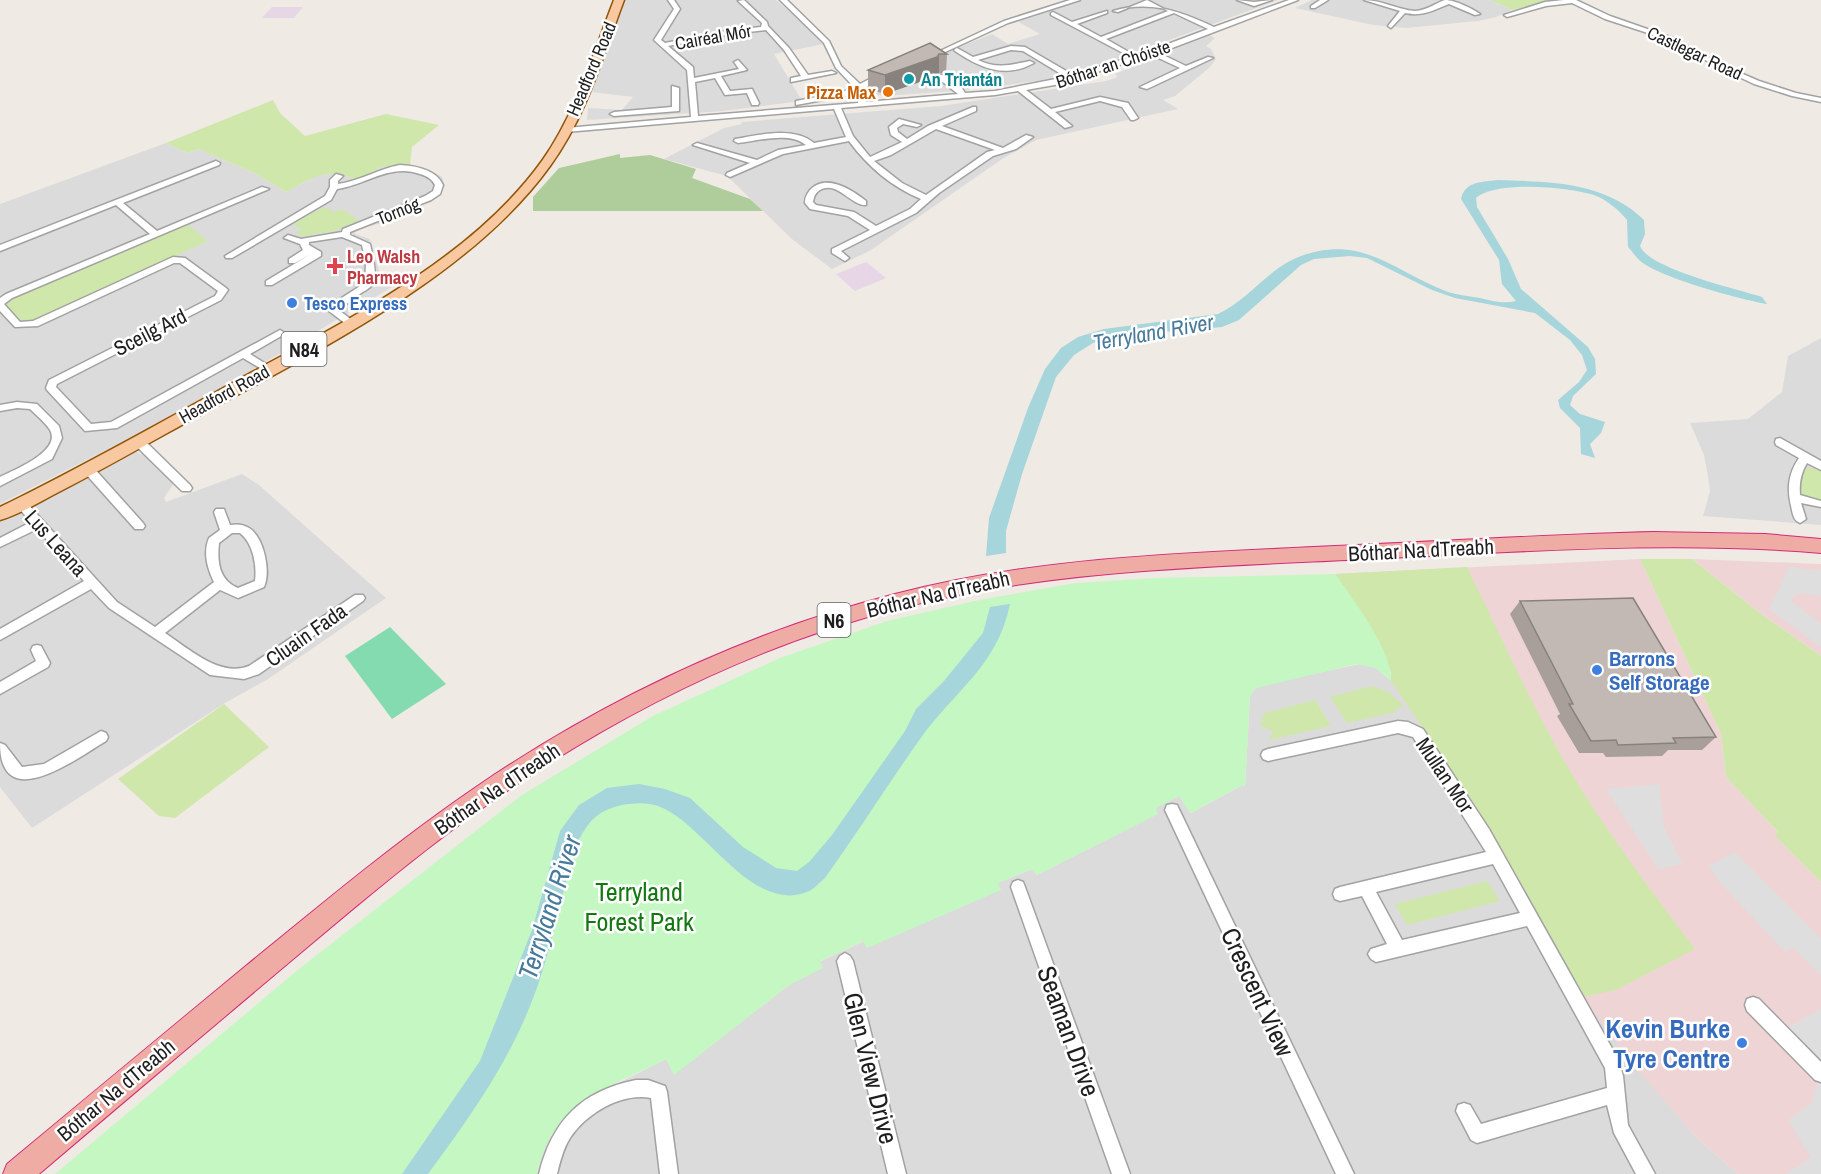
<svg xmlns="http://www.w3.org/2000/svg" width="1821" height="1174" viewBox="0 0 1821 1174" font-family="'Archivo Narrow',sans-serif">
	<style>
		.residential { fill: #dcdbdb }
		.commercial { fill: #efd4d6 }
		.industrial { fill: #e7d7e6 }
		.grass { fill: #d0e7ac }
		.forest { fill: #afcc9b }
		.park { fill: #c5f7c3 }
		.pitch { fill: #85dbb0 }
		.parking { fill: #dedede }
		.water { fill: #a6d5db }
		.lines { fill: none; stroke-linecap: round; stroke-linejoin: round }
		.minor-casing { stroke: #a2a2a2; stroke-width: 3 }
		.primary-casing { stroke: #925406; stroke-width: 3 }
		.trunk-casing { stroke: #d32b78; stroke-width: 2 }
		.minor { fill: #fff; fill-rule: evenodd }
		.primary { fill: #f8c8a0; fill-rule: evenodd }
		.trunk { fill: #eeaca4; fill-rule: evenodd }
		.wall { fill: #a89f9b }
		.shaded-wall { fill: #88827e }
		.building { fill: #c3b9b4; stroke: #88827e; stroke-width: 1.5 }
		.culture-dot { fill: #0f9aa8; stroke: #fff; stroke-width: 2 }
		.food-dot { fill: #e8710a; stroke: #fff; stroke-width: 2 }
		.health-dot { fill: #e0444e; stroke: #fff; stroke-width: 2 }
		.shop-dot { fill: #3f7fe0; stroke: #fff; stroke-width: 2 }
		.labels { text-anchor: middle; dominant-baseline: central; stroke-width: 5; stroke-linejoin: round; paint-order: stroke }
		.far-street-label { font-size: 18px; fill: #1e1e1e; stroke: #fff }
		.far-culture-label { font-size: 18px; font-weight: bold; fill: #0d838f; stroke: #fff; text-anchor: start }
		.far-food-label { font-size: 18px; font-weight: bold; fill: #c56008; stroke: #fff; text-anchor: end }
		.far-health-label { font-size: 18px; font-weight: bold; fill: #be3a42; stroke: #fff; text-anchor: start }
		.far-shop-label { font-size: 18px; font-weight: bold; fill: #366cbe; stroke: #fff; text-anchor: start }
		.shield { fill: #fff; stroke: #626262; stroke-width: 1.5 }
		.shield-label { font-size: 20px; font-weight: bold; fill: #1e1e1e }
		.street-label { font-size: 21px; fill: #1e1e1e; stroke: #fff }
		.shop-label { font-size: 21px; font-weight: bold; fill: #366cbe; stroke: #fff; text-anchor: start }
		.water-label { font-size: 22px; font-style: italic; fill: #487a9b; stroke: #fff }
		.near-park-label { font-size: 26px; fill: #137810; stroke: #fff }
		.near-street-label { font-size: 26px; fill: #1e1e1e; stroke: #fff }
		.near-shop-label { font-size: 26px; font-weight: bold; fill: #366cbe; stroke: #fff; text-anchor: end }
		.near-water-label { font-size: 27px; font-style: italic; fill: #487a9b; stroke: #fff }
	</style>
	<rect width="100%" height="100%" fill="#efeae4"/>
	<g class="residential">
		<path d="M625 0H776L807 26 824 44 774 54 802 101 723 111 587 120 588 108 622 110 633 97 592 92Z"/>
		<path d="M1084 0H1278L1099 66 1050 79 1000 86H967L970 90 884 96 866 93 876 80 992 34 1008 44 1040 34 1017 21Z"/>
		<path d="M1312 0H1490L1512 10 1496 17 1478 21 1406 28 1373 25 1295 8Z"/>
		<path d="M1209 35 1215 38 1206 46 1211 49 1216 59 1209 68 1175 96 1163 100 1178 109 1036 140 1002 159 871 250 832 269 793 240 727 176 664 159 724 128 742 124 741 122 941 106 1106 81 1118 77 1115 74Z"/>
		<path d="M166 143 187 153 199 149 256 174 286 192 318 175 339 173 357 181 381 167 399 164 428 169 442 177 445 186 434 199 386 222 354 230 355 234 370 239 382 281 392 287 181 412 0 504V204Z"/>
		<path d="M1821 338V525L1703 516 1710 491 1708 476 1704 455 1690 423 1748 419 1782 392 1788 356Z"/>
		<path d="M134 451 153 459 174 483 164 498 166 502 242 474 259 485 386 598 268 679 225 703 32 828 0 787V521Z"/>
		<path d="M1360 664 1376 668 1391 681 1464 787 1582 997 1696 1137 1738 1174H537L544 1146 575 1105 666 1059 674 1074 789 985 822 968 819 962 864 941 867 947 979 899 998 883 1032 869 1037 875 1157 814 1155 808 1179 796 1191 813 1243 785 1245 786 1250 696 1253 690 1260 685Z"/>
	</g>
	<g class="commercial">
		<path d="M1640 559 1721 734 1726 777 1779 833 1775 836 1821 882V1174H1738L1696 1137 1637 1069 1582 997 1479 811 1391 681V672L1366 620 1335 574Z"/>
		<path d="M1692 559 1821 564V656L1757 611Z"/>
	</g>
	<g class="industrial">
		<path d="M272 7H303L294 18H262Z"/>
		<path d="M866 262 886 278 855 291 836 274Z"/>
	</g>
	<g class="grass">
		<path d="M1490 0H1559L1561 2 1512 10Z"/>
		<path d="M273 100 280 113 305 136 386 114 439 125 412 147 410 165 381 167 357 181C328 165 312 178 286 192L256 174 199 149 187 153 166 143Z"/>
		<path d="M324 207 335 212 341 209 359 220 335 231 304 236 294 234 302 229 292 224Z"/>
		<path d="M188 225 208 241 35 321 22 322 6 306V302L17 295Z"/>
		<path d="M1811 468 1821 470V502L1803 495 1799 490 1803 469Z"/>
		<path d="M1640 559H1692L1757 611 1821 656V882L1774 835 1779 833 1726 777 1721 734Z"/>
		<path d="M1467 567C1500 634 1530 702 1567 766 1605 830 1650 889 1695 949L1616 990 1582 997 1479 811 1391 681V672L1366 620 1335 574Z"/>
		<path d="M1372 686 1388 692 1403 705 1392 713 1347 723 1330 697Z"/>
		<path d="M1315 700 1331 726 1269 740 1273 731 1260 726 1264 713Z"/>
		<path d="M224 704 269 747 175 818 159 816 118 779Z"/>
		<path d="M1487 881 1500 901 1407 925 1395 904Z"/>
	</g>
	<path class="forest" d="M620 154V158L650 155 696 169 692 178 750 199 763 211H533V197L559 168Z"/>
	<path class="park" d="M1335 574C1353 600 1392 649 1391 681L1376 668 1356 664 1256 688 1250 697 1245 787 1243 785 1190 813 1179 796 1156 808 1158 814 1037 875 1031 869 998 883 1001 890 867 948 863 941 820 961 823 968 789 985 674 1075 666 1059C607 1089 553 1101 537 1174H55L299 969 522 795 653 716 780 658 887 621 979 600 1076 583 1156 578Z"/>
	<path class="pitch" d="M390 627 446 684 392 719 345 656Z"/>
	<g class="parking">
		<path d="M1789 567 1821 571V596L1797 593 1790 601 1821 623V647L1769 609Z"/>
		<path d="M1659 784 1664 827 1682 863 1659 870 1606 789Z"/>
		<path d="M1735 852 1821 939V976L1793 947 1785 952 1716 878 1709 865Z"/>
		<path d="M1821 1009V1174H1785L1811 1158 1788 1120 1812 1103 1821 1065 1787 1028Z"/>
	</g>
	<g class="water">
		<path d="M1498 180C1550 182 1604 181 1644 220L1645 234 1640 246C1649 269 1737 289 1762 297L1767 304C1739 299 1661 278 1640 261 1636 257 1632 251 1628 247L1627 220C1619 210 1607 200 1594 195 1569 187 1496 180 1476 198L1477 207 1508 259 1521 289 1588 347 1595 359 1596 374 1573 396 1570 405 1580 414 1605 422 1601 433 1590 444 1595 458 1581 454 1580 428 1560 408 1558 400 1579 382 1587 370 1582 355 1570 340 1535 313 1455 298 1432 290 1367 258 1350 256 1314 259 1301 265 1239 320 1222 327 1119 336 1093 343 1074 355 1056 377 1022 474 1006 531V553L986 556 989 518 1028 408 1045 369 1061 348 1078 337 1104 329 1218 314C1249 300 1268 268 1301 256 1364 234 1394 272 1448 292 1458 295 1469 296 1480 298 1492 301 1504 304 1516 301L1502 284 1499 260 1461 199C1465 181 1482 182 1498 180Z"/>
		<path d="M1010 604C997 667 955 690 920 739 888 784 858 832 825 878 819 883 813 890 807 892 750 914 704 822 658 806 647 802 633 803 622 805 596 811 588 822 576 845 560 898 550 960 528 1011 503 1071 466 1122 428 1174H402L480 1061 532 930 560 831 579 805 607 788 639 784 665 789 690 798 743 847 776 868 797 871 809 862 832 835 905 731 916 709 944 681 983 633 990 607Z"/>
	</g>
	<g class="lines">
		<defs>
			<g id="minor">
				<path d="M668 0H674L680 9 661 40 665 43 731 30 761 27 762 23 738 1 744 0 767 22 768 26 789 48 808 75 832 71 836 73 791 82V78L801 76 784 50 766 30 731 34 668 46 693 67 694 78 739 69 734 62 738 60 747 70 721 76 730 91 752 89 759 103 758 105H752L747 93 725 95 715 78 695 82 698 116 858 103 857 91 845 96 796 105V101L843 92 854 87 836 68 824 43 780 0H787L829 41 841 66 860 84 881 73H887V77L864 88 866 102 958 94 939 79V75H942L961 87 965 93 995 91 1066 77 1023 51 1011 50 978 60C996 69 1011 65 1030 61L1034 63C1005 79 980 68 955 51L954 50 957 48 973 57 1011 46 1025 47 1073 75 1144 53 1208 29 1174 13 1106 39 1127 51 1128 52 1125 54 1051 15V13L1053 12 1072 22 1107 11V13L1077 24 1101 37 1168 11 1147 0 1118 12 1113 11C1150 0 1180 11 1214 27L1289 0H1298L1159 53 1186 66 1208 57 1213 58 1147 89 1140 87 1180 68 1152 55 1077 78V81L1026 90 1051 109 1100 97 1128 103 1138 118 1134 120H1131L1122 107 1100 101 1055 112 1072 126 1065 128 1018 91 995 95 841 108 853 136 870 157 902 142 891 135 889 127 899 119 921 125 917 127 903 124 897 128 898 132 907 139 928 126 973 107H976V111L942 126 1003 148 1026 135 1033 137 1016 149 993 156 939 193 916 213 841 251 849 258 845 261 832 253V249L870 230 848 216 810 209 805 203C805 197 807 194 810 190 826 173 852 190 866 201V205C851 206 837 180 820 190 815 193 814 197 813 202L816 205 854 212 876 226 910 209 921 199C892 187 868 167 849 141L783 154 730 177 726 175 727 173 750 163 693 145 697 143 757 160 778 150 806 145C789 131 758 141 738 143L734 141 735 139C758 135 794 126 814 143L846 137 834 109 566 132 562 130 566 128 691 117 687 70 654 40 674 9ZM936 129 995 150 987 152 926 195 902 183 874 161 891 155Z"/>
				<path d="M1070 0H1080L1008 23 930 59 925 58 1004 21Z"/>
				<path d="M1237 0 1254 2 1272 0 1254 6Z"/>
				<path d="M1320 0H1328L1315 8H1311V6Z"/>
				<path d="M1364 0C1382 0 1398 10 1415 11 1426 11 1438 2 1445 0 1455 0 1473 9 1480 14L1475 15 1449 4C1434 10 1422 17 1405 13L1391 28 1388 26 1400 11Z"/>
				<path d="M1564 0H1576L1610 16 1673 38 1722 65 1759 81 1796 93 1821 98V102L1792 96 1754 84 1718 67 1669 40 1605 19 1572 3 1546 6 1507 17 1504 15 1545 2Z"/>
				<path d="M672 86 679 88V111L614 116 610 114 614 112 672 107Z"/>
				<path d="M216 161 220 163 219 165 123 203 157 231 262 187 269 189 12 298 4 304 20 322 33 321 173 257 185 258 226 288 228 290 221 300 57 384 56 387 91 424 111 422 280 330 285 333 283 335 250 354 274 369 273 371H265L243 358 117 428 85 431 47 390 46 388 49 380 215 296 218 291 180 263H174L38 326 15 327 0 311V298L6 294 150 234 116 205 0 251V245Z"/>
				<path d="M400 165C415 166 436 169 443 185L440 194 431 200 350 232V235L370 244C383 301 369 278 340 311L352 320V324H346L329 311 340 299 365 283 366 264 362 245 342 237 309 242V245L321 252V256L272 285H266V281L311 254 295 263H289V259L303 250 300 244 284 238 288 235 301 239 342 232 343 229 425 196 433 191 435 185C432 179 427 176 420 174 390 163 366 185 337 189L331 200 232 258H226L225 256 325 196 330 187V180L336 174 343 176 338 181V184C360 181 378 169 400 165Z"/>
				<path d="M17 402 37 404 59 426 62 438 52 459 0 486V477C14 470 62 451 50 430 45 422 36 415 30 409L17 408 0 411V405Z"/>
				<path d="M139 438 143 439 190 485 192 488 190 491H182L135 445 134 442 135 439Z"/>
				<path d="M1780 438 1821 461V470L1807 463C1801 473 1799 483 1800 495L1821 501V507L1801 503 1806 519 1800 523C1793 520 1793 514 1791 506 1787 489 1788 474 1799 458L1776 445 1775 442 1776 439Z"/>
				<path d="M88 465 92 466 143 523 145 526 143 529H135L84 472 83 469 84 466Z"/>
				<path d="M21 500 25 501 117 602 155 627 214 582C207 568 203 552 209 538L220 530 214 512 216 509H224L230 525C236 524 243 524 249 528 264 537 271 572 264 587L238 598 220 590 165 633C188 648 220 678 249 666L355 595H363L365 598 363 601 259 674 244 679 210 675 109 608 91 589 0 640V629L84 581 37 529 0 547V538L31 522 15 504ZM232 533H240C253 543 257 565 255 581L238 588C219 580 217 562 219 543Z"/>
				<path d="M37 645 41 646 50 663 48 667 0 694V682L36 661 31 650 33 646Z"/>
				<path d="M1398 721 1408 722 1423 729 1489 829 1618 1059 1623 1076 1628 1125 1655 1174H1636L1614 1133 1607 1105 1477 1143 1471 1140 1456 1111 1458 1105 1464 1103 1470 1105 1481 1124 1607 1088 1605 1068 1527 926 1376 962 1371 959 1368 954 1371 949 1387 944 1362 896 1340 901 1335 899 1333 894 1335 889 1340 887 1486 852 1413 737 1398 733 1268 761 1263 759 1261 755 1263 751 1268 749ZM1493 864 1520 913 1402 940 1376 892Z"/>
				<path d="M101 731 106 733 108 737 106 741C76 759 0 816 0 743L5 745 22 767 44 764Z"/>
				<path d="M1172 804 1177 805 1354 1174H1336L1165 810 1167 805Z"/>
				<path d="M1018 880 1023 882 1025 887 1130 1174H1112L1011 887 1013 882Z"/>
				<path d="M845 953 850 956 853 961 906 1174H888L837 961 840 956Z"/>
				<path d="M1753 997 1759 999 1821 1062V1082L1815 1080 1747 1011 1745 1005 1747 999Z"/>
				<path d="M636 1080H648L665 1086 667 1092 678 1174H660L651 1098C621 1092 586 1114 570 1138 563 1149 560 1162 557 1174H539C552 1121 581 1091 636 1080Z"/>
			</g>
			<path id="primary" d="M614 0H624C603 56 586 117 550 166 465 284 294 362 169 432 131 453 92 475 53 495 36 504 18 515 0 520V507C80 468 158 424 236 381 341 323 470 261 542 161 576 113 593 54 614 0Z"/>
			<path id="trunk" d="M1653 532 1765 534 1821 539V553C1669 540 1519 552 1367 559 1210 567 1050 569 897 609 754 646 618 714 497 798 418 852 346 915 273 976 195 1042 116 1108 39 1174H3L7 1164C87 1097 167 1031 247 965 323 903 398 840 479 785 606 699 747 632 895 594 1031 558 1174 554 1314 547 1427 542 1540 535 1653 532Z"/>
		</defs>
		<use href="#minor" class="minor-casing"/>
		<use href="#primary" class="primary-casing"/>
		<use href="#trunk" class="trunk-casing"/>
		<use href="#minor" class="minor"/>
		<use href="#primary" class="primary"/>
		<use href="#trunk" class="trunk"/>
	</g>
	<g class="wall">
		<path d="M930 43 947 54 946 73H939L937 76 885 94 868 89V70Z"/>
		<path d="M1520 601 1716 737 1702 750H1668L1662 756 1606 757 1603 753H1579L1557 716 1560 714 1510 614Z"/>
	</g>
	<path class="shaded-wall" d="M939 54V73L937 76 885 94V75Z"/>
	<g class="building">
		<path d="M930 43 947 54H939L937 57 885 75 868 70Z"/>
		<path d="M1633 598 1716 737 1673 738 1676 743 1618 745 1616 740 1591 741 1569 704H1573L1520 601Z"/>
	</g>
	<circle class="culture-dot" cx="909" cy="79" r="6"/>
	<circle class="food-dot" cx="888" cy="92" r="6"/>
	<path class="health-dot" d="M332 257h6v6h6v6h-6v6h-6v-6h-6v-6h6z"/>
	<g class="shop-dot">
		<circle cx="292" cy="303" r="6"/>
		<circle cx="1597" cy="670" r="6"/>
		<circle cx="1742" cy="1043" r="6"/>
	</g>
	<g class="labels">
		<g class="far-street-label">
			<text transform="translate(713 37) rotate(-10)">Cairéal Mór</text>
			<text transform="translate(1695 53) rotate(25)">Castlegar Road</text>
			<text transform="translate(1113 64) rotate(-18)">Bóthar an Chóiste</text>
			<text transform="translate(591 69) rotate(-67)">Headford Road</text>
			<text transform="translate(398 211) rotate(-22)">Tornóg</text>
			<text transform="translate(224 394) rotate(-29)">Headford Road</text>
		</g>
		<g class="far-culture-label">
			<text x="921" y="79">An Triantán</text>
		</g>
		<g class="far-food-label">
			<text x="876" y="92">Pizza Max</text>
		</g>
		<g class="far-health-label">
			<text x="347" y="256">Leo Walsh<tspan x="347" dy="21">Pharmacy</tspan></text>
		</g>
		<g class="far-shop-label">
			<text x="304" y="303">Tesco Express</text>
		</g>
		<g class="shield">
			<rect x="281.5" y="332" width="45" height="34" rx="4.5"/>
			<rect x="817.5" y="603" width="33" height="34" rx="4.5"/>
		</g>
		<g class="shield-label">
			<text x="304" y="349">N84</text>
			<text x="834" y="620">N6</text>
		</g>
		<g class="street-label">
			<text transform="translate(150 332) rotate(-27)">Sceilg Ard</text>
			<text transform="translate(56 543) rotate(48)">Lus Leana</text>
			<text transform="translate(1421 550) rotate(-3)">Bóthar Na dTreabh</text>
			<text transform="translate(938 594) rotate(-13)">Bóthar Na dTreabh</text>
			<text transform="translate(306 635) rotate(-35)">Cluain Fada</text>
			<text transform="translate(1445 775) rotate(56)">Mullan Mor</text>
			<text transform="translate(497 789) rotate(-34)">Bóthar Na dTreabh</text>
			<text transform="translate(116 1090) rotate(-40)">Bóthar Na dTreabh</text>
		</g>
		<g class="shop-label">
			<text x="1609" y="658">Barrons<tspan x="1609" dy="24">Self Storage</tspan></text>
		</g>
		<g class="water-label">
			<text transform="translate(1153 332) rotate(-10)">Terryland River</text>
		</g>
		<g class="near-park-label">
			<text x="639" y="891">Terryland<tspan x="639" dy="30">Forest Park</tspan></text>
		</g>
		<g class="near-street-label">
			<text transform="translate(1258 992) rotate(65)">Crescent View</text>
			<text transform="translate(1069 1031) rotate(70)">Seaman Drive</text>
			<text transform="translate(871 1068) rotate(76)">Glen View Drive</text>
		</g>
		<g class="near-shop-label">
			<text x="1730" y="1028">Kevin Burke<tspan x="1730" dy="30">Tyre Centre</tspan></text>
		</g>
		<g class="near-water-label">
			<text transform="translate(549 907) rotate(-72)">Terryland River</text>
		</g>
	</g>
</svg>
